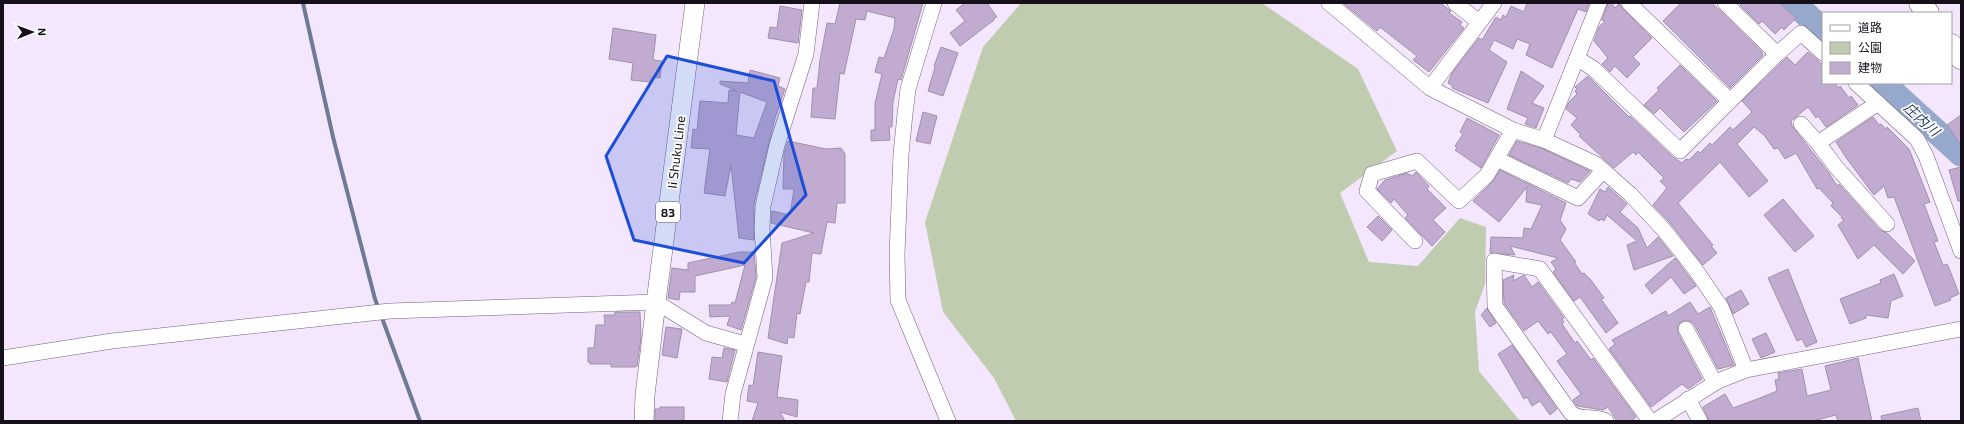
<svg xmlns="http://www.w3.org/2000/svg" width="1964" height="424" viewBox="0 0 1964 424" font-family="'Exo 2','Noto Sans JP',sans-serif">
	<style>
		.green { fill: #c0ccaf }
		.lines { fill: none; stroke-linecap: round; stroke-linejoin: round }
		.stream { stroke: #6f7a96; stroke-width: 4 }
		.river { stroke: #96a8cc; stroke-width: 25 }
		.building { fill: #c1abd0; stroke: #a091aa; fill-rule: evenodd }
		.minor-casing { stroke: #71627b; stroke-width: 16 }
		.major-casing { stroke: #71627b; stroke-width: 20 }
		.highway-casing { stroke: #71627b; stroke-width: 23 }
		.minor { stroke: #fff; stroke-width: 15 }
		.major { stroke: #fff; stroke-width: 19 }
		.highway { stroke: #fff; stroke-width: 22 }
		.marked { fill: #1d4ed8; fill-opacity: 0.2; stroke: #1d4ed8; stroke-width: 3; stroke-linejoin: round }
		.labels { text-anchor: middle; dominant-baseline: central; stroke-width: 3.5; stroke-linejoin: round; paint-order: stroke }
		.shield { fill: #fff; stroke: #5b585e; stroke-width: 1 }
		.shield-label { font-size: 12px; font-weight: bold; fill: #151019 }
		.street-label { font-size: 13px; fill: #151019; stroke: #fff }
		.water-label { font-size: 14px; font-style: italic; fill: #1b315f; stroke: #fff }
	</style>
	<rect width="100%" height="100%" fill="#f4e7fd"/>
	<path class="green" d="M1021 3H1262L1358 69 1397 151 1340 193 1369 262 1418 266 1460 218 1486 227 1485 284 1475 312 1479 371 1520 421H1016L994 378 943 312 925 222 983 47Z"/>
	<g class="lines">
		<path class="stream" d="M303 3 333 137 375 299 420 421"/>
		<g class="river">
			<path d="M1794 3 1823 30"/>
			<path d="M1883 83 1961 154"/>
		</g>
	</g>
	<g class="building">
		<path d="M840 3H923L901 80 898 79 893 102 892 127H889L890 140 871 141V130H875V103L882 74 875 72 879 57 884 58 894 29 895 18 867 11 865 20 856 19 844 74 840 73 835 119 811 117 813 88H817L820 60 827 23 835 24Z"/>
		<path d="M965 3H987L997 17 993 19 994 20 960 46 950 33 965 21 956 10Z"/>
		<path d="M1343 3H1440L1451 11 1449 13 1462 22 1460 25 1464 28 1429 72 1413 60 1417 56 1380 27 1377 31Z"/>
		<path d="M1527 3H1589L1586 12 1578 9 1552 68 1526 55 1530 44 1517 39 1513 49 1494 40 1489 50 1507 62 1488 103 1452 88 1453 86 1448 83 1452 73 1479 38 1482 40 1496 17 1501 20 1503 15 1506 17 1511 6 1524 12Z"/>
		<path d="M1608 3H1611L1615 8 1619 4 1652 38 1633 57 1640 64 1627 78 1615 66 1610 72 1602 64 1608 58 1594 41 1599 27 1605 21 1602 20Z"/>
		<path d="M1681 3H1712L1761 51 1763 55 1730 88 1663 21Z"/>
		<path d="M1743 3H1780L1796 18 1784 30 1782 27 1775 34 1762 21 1759 24 1740 5Z"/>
		<path d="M780 6 802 10 798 43 768 38 770 27 777 28Z"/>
		<path d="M613 28 656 35 653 60 662 61 660 78 651 77 650 82 631 80 633 63 609 59Z"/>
		<path d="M941 47 958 53 943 96 928 91 935 67 934 66Z"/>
		<path d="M1808 52 1823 65V83H1835L1838 88 1840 86 1849 98 1851 96 1858 105 1826 127 1818 116 1816 118 1808 107 1791 121 1792 126 1829 173 1837 186 1839 184 1880 230 1887 233 1915 261 1903 274 1874 245 1858 259 1838 225 1844 220 1841 218 1842 217 1831 206 1833 203 1819 188 1817 189 1796 153 1785 159 1778 148 1774 149 1764 135 1754 127 1737 144 1768 181 1749 197 1720 162 1678 203 1713 245 1711 246 1717 253 1703 265 1671 224 1653 205 1667 188 1660 181 1664 178 1638 152 1636 155 1633 152 1614 168 1579 136 1581 135 1571 125 1577 118 1566 109 1569 102 1577 94 1575 91 1577 89 1575 87 1588 76 1629 117 1630 116 1674 158 1682 163 1686 159 1689 160 1698 151 1700 153 1710 143 1712 145 1730 127 1733 130 1752 112 1742 101 1783 61 1787 57 1795 65Z"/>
		<path d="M1680 65 1717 101 1684 132 1660 108 1654 114 1644 105 1659 90 1657 88Z"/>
		<path d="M750 70 780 78 778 86 785 89 775 118 754 204V240L739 238 731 165 725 196 704 193 710 149 691 148 693 129 697 130 700 101 728 103 729 90 737 91 720 84V81L748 83ZM740 92 767 102 754 138 736 135Z"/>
		<path d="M1521 71 1544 86 1532 103 1544 108 1536 128 1525 124 1528 118 1507 109Z"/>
		<path d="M923 112 937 116 930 144 916 141Z"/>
		<path d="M1961 115V145L1947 125Z"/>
		<path d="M1873 117 1879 125 1881 124 1886 129 1887 127 1909 149 1930 202 1924 204 1938 241 1934 242 1943 265 1947 264 1949 268 1959 294 1950 298 1951 300 1935 306 1894 197 1888 198 1884 186 1874 195 1847 159 1836 142Z"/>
		<path d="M1467 118 1499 135 1481 168 1455 150 1457 148 1455 146 1463 134 1460 132Z"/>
		<path d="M788 141 826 149 841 148 845 154V203H837L835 223 827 222 821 254 812 253 809 282H806L800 314 797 313 794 338 788 337 787 344 768 338 782 243 814 233 771 223 772 211 790 215 794 189H783L784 153Z"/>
		<path d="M1517 141 1541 148 1590 171 1580 182 1571 179 1568 183 1509 155Z"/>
		<path d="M1961 167V201H1958L1949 170Z"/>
		<path d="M1500 170 1566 203 1560 220 1566 229 1560 240 1576 262H1574L1582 274 1584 273 1591 280 1604 298 1601 299 1618 323 1606 333 1580 297 1574 301 1553 272 1556 269 1551 262 1558 258 1510 246 1515 255 1490 253 1491 237 1523 238 1524 228 1531 229 1542 205 1526 202 1527 187 1499 222 1473 201 1493 181Z"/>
		<path d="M1416 172 1429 186 1427 189 1446 208 1433 220 1445 232 1432 246 1405 218 1408 215 1394 199 1391 203 1377 189 1385 180 1407 173 1412 176Z"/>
		<path d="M1608 187 1627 204 1620 212 1638 228 1647 248 1658 237 1673 256 1634 270 1627 245 1637 241 1607 215 1604 221 1601 219 1599 221 1588 214 1600 189 1605 192Z"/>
		<path d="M1783 199 1814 236 1795 252 1764 215Z"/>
		<path d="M1378 216 1392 230 1382 241 1367 227Z"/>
		<path d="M739 252H754L756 277 741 330 727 325 730 316 710 317 709 305H731L732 302 735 303 745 265 695 276V292H680L679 300 668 298 672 268 688 270V263Z"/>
		<path d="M1675 258 1696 286 1684 294 1671 277 1652 294 1645 285Z"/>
		<path d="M1788 269 1817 342 1806 347 1802 339 1797 341 1768 278Z"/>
		<path d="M1894 274 1903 296 1891 301 1888 318 1866 315V318L1850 324 1840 299 1881 283 1880 280Z"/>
		<path d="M1514 275 1513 281 1524 275 1532 287 1538 282 1564 318 1562 319 1564 322 1562 324 1575 343 1577 341 1591 360 1593 358 1636 417 1631 421H1617L1608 407 1603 410 1577 406 1573 400 1581 394 1557 361 1567 354 1551 332 1548 334 1538 321 1524 331 1504 303 1503 280Z"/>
		<path d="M1741 290 1749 304 1733 314 1726 298Z"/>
		<path d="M1690 302 1698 314 1710 307 1734 365 1718 369 1694 324 1690 321H1682L1678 325V333L1702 379 1688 389 1682 384 1651 407 1609 349 1615 344 1612 340 1666 311 1668 316Z"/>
		<path d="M1487 308 1496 323 1490 327 1481 315Z"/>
		<path d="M615 312H640L641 338 637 366 635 367H611V364H590V362H588V348H594L596 325H605L604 315H615Z"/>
		<path d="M666 327 682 329 677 358 662 355Z"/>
		<path d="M1766 333 1775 352 1761 358 1752 339Z"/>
		<path d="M1512 345 1557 409 1550 415 1540 401 1532 406 1527 397 1524 399 1498 354Z"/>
		<path d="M724 348 735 350 727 382 709 379 712 357 722 358Z"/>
		<path d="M758 352 782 356 777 397 798 400 797 417 780 412 785 421H752L758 403 747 401 749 385 753 386Z"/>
		<path d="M1858 358 1872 421H1838L1836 415 1813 421H1709L1703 407 1725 394 1733 408 1760 398 1777 391 1775 380 1779 379 1778 373 1802 369 1807 396 1831 390 1825 366Z"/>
		<path d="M660 407H684V421H655V409H660Z"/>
		<path d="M1918 408 1921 421H1882L1881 416Z"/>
	</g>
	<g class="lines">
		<defs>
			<g id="minor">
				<path d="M934 3 908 89 905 114 901 154 897 254 898 300 948 421"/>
				<path d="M1329 3 1430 88 1494 3"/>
				<path d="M1455 3 1479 22"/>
				<path d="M1629 3 1730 101"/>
				<path d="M1725 3 1777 54"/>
				<path d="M1577 58 1594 69 1680 151 1777 54 1801 33 1823 53"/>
				<path d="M1856 83 1917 139 1926 156 1961 251"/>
				<path d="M1430 88 1513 130 1544 140 1596 164 1630 194 1664 230 1695 269 1721 307 1746 370"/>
				<path d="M1801 124 1818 143 1836 167 1887 224"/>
				<path d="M1544 140 1599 3"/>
				<path d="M1818 143 1878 103"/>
				<path d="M1497 159 1578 198 1603 171"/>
				<path d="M1415 241 1367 191 1372 174 1417 161 1459 201 1487 175 1513 130"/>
				<path d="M1686 329 1715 383"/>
				<path d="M3 358 112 341 390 311 656 302 706 333 745 344"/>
				<path d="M1688 399 1700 421"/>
				<path d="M730 421 733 394 765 278 762 228 763 206 777 145 806 54 812 3"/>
				<path d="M1606 421C1595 415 1581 421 1571 413L1495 306 1494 261 1540 269 1650 421"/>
				<path d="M1655 421 1718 381 1746 370 1961 329"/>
			</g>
			<path id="major" d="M644 421 645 395 656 302 695 3"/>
			<g id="highway">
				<path d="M1920 3 1928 13"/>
				<path d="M1951 45 1961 58"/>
			</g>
		</defs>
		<use href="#minor" class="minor-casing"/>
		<use href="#major" class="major-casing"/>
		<use href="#highway" class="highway-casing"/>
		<use href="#minor" class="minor"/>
		<use href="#major" class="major"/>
		<use href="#highway" class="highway"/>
	</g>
	<path class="marked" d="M667 56 774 81 806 195 744 263 634 240 606 156Z"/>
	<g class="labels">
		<rect class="shield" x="656" y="202" width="24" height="20" rx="3"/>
		<g class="shield-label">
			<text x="668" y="212">83</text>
		</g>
		<g class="street-label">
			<text transform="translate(676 152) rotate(-83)">Ii Shuku Line</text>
		</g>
		<g class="water-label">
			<text transform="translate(1922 119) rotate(42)">庄内川</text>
		</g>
	</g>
	<rect width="1964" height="424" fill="none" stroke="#151019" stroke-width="8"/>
	<rect x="1822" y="12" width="130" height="72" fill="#ffffff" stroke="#a19fa3"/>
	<rect x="1830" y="25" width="20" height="6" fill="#ffffff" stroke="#a19fa3"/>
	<text x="1858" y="32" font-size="12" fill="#151019">道路</text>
	<rect x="1830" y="42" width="20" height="12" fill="#c0ccaf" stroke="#a19fa3"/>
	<text x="1858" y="52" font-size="12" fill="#151019">公園</text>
	<rect x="1830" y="62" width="20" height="12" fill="#c1abd0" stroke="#a19fa3"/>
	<text x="1858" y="72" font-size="12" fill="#151019">建物</text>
	<g transform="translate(32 32) rotate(89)" stroke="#ffffff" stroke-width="3" paint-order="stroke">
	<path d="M0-3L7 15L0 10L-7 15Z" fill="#151019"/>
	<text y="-6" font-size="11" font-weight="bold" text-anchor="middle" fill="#151019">N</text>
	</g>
</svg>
